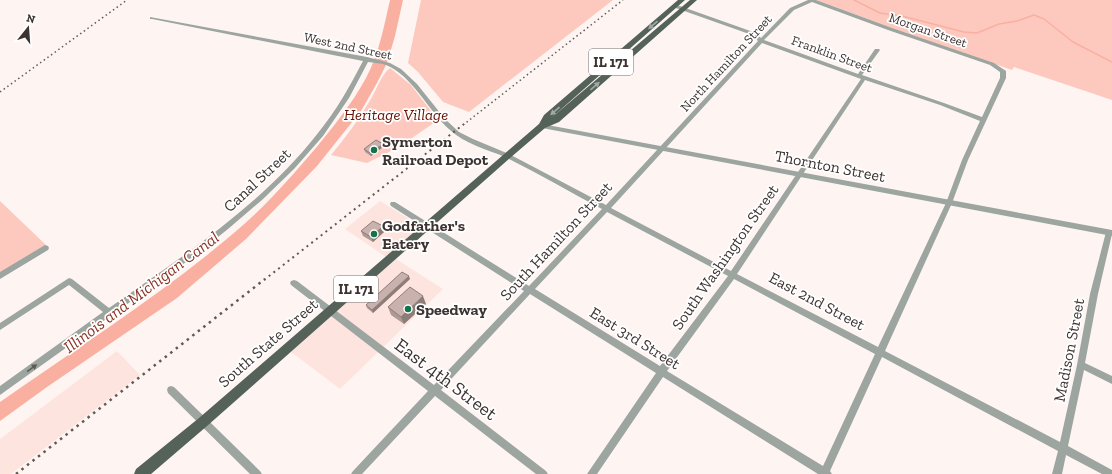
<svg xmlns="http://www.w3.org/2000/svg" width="1112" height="474" viewBox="0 0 1112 474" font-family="'Zilla Slab',serif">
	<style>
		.built { fill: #fee4de }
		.green { fill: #fdc9be }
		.water { fill: #fab0a1 }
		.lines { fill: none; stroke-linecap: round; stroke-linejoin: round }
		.stream { stroke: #fab0a1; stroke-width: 1.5 }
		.minor { fill: #9da5a0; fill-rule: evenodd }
		.tertiary { fill: #9da5a0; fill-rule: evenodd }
		.primary { fill: #54625a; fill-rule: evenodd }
		.rail-far2 { stroke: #625957; stroke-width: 1.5; stroke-dasharray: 1.5 3; stroke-linecap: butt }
		.rail-far1 { stroke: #625957; stroke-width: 2; stroke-dasharray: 2 4; stroke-linecap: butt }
		.rail { stroke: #625957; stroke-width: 2.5; stroke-dasharray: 2.5 4.5; stroke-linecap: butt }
		.wall { fill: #ad9995 }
		.shaded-wall { fill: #8d7d79 }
		.building { fill: #c9b2ad; stroke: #8d7d79 }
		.oneway { fill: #a1a9a4 }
		.oneway2 { fill: #5f5c58 }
		.poi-dot { fill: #13744b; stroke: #fff; stroke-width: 1.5 }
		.labels { text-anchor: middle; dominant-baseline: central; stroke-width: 3.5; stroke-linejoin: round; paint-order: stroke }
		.far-street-label { font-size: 13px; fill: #3d3432; stroke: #fff }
		.shield { fill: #fff; stroke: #777170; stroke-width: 1 }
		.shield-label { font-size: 15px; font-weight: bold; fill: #3d3432 }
		.park-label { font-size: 16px; font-style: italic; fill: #671204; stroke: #fff }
		.poi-label { font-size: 16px; font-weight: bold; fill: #3d3432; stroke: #fff; text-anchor: start }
		.street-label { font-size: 16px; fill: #3d3432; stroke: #fff }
		.water-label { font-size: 17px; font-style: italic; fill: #893425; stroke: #fff }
		.near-street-label { font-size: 19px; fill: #3d3432; stroke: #fff }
	</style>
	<rect width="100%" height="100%" fill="#fef5f3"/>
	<g class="built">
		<path d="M380 201 421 226 386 257 345 229Z"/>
		<path d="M396 259 443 289 340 389 291 352Z"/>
		<path d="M117 351 140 375 11 474H0V439Z"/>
	</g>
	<g class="green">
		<path d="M421 0H613L469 112 443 102 418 72 408 63Z"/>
		<path d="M816 0H1112V100L1014 67 1012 70 891 28Z"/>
		<path d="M390 68 411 85 438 120 399 147 367 163 331 155C345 138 358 121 369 102 376 92 380 76 390 68Z"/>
		<path d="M0 201 46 245 0 273Z"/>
	</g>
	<path class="water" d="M390 0H403L395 36 387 63 377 83 361 111 317 166 246 239 177 298 47 387 0 421V402C78 347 163 294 235 232 265 207 290 178 315 149 333 127 352 104 366 78 379 54 384 26 390 0Z"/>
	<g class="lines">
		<path class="stream" d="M854 0 880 13 902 16 964 32 977 33 999 24 1017 21 1034 15 1044 19 1073 42 1112 62"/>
		<g class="minor">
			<path d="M808 0H816L892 28 994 63 1006 71V78L968 160 952 203 885 351 1060 442 1077 365 1090 294 1106 232 1107 230H1111L1112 234 1098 294 1085 363 1112 376V384L1084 370 1068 446 1112 470V474H1102L1066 455 1062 474H1052L1058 451 882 357 830 471 832 474H818L663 377 597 474H587L656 373 530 294 441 390 546 471 548 474H536L435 396 362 474H351L353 471 428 391 291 285 290 283 291 281 294 280 297 281 434 385 524 291 391 206 390 204 391 202H395L529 286 602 209C570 192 538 173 505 157 486 149 465 144 450 130 429 112 412 75 386 65 381 63 374 63 368 62L349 98 323 136 294 169 262 200 228 229 193 257 0 395V386L103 312 69 285 0 330V323L69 278 72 279 109 308C183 256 262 205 318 133 336 111 350 86 363 61L152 19H150V17L367 57 390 63 401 69 417 84 445 119 459 132 473 139 509 154 606 205 758 41 752 35 673 7V5H677L756 33 761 38 790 8ZM812 2 888 30 990 65 1000 72V78L982 117 944 103 862 75 880 50 879 49H875L858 74 764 40 794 10ZM762 43 861 79 731 271 611 208ZM865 80 940 105 980 121 962 160 946 203 878 347 737 274ZM607 212 728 276 660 366 535 289ZM734 279 875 354 823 466 667 371Z"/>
			<path d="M45 245 48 246 49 248 48 250 0 279V272Z"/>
			<path d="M171 386 174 387 260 471 262 474H250L168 393 167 390 168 387Z"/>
		</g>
		<path class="tertiary" d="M539 124H542L1112 230V236L542 128 538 126Z"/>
		<path class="primary" d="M678 0H685L550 119 690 0H697L559 122 545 128 510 158 207 426 151 474H134L136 469 199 418 539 124 544 115Z"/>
		<g class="rail-far2">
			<path d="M0 92 127 0"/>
			<path d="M463 125 623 0"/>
		</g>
		<path class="rail-far1" d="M264 280 464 124"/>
		<path class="rail" d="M16 474 265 279"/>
	</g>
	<g class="wall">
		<path d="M383 144V147L371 156 365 152 364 149Z"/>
		<path d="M383 226 384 232 373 242 363 236 361 231Z"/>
		<path d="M410 279 373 313 367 308 366 305Z"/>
		<path d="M426 304 404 324 391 315 388 307Z"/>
	</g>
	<g class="shaded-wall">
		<path d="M383 144V147L371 156 370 153Z"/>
		<path d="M383 226 384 232 373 242 371 237Z"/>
		<path d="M409 276 410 279 373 313 372 310Z"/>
		<path d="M423 296 426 304 404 324 401 317Z"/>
	</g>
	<g class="building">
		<path d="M376 140 383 144 370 153 364 149Z"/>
		<path d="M373 221 383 226 371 237 361 231Z"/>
		<path d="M402 272 409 276 372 310 366 305Z"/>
		<path d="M410 287 423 296 401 317 388 307Z"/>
	</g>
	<defs><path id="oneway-solid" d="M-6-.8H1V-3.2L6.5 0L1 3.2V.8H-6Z"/></defs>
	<g class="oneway">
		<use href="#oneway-solid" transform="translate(653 25) rotate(139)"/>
		<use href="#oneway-solid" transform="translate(595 86) rotate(-41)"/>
		<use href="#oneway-solid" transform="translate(555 111) rotate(139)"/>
	</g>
	<use class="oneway2" href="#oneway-solid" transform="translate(32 368) rotate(-36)"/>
	<g class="poi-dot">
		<circle cx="374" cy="150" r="4"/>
		<circle cx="374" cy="234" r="4"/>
		<circle cx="408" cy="309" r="4"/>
	</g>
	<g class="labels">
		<g class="far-street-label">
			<text transform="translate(928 30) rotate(19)">Morgan Street</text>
			<text transform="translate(348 46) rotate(12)">West 2nd Street</text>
			<text transform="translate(832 54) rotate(20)">Franklin Street</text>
			<text transform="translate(726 63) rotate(-47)">North Hamilton Street</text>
		</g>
		<g class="shield">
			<rect x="589" y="49" width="44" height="26" rx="3"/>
			<rect x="334" y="276" width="44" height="26" rx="3"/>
		</g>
		<g class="shield-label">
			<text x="611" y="62">IL 171</text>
			<text x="356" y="289">IL 171</text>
		</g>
		<g class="park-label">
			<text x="396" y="114">Heritage Village</text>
		</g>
		<g class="poi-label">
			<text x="382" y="141">Symerton<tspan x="382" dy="18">Railroad Depot</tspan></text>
			<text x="382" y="225">Godfather's<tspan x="382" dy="18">Eatery</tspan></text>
			<text x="416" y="309">Speedway</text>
		</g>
		<g class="street-label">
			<text transform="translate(830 166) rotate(11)">Thornton Street</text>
			<text transform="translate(257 180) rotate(-43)">Canal Street</text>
			<text transform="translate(556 241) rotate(-47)">South Hamilton Street</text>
			<text transform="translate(725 257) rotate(-55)">South Washington Street</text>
			<text transform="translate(817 301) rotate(28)">East 2nd Street</text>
			<text transform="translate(635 338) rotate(32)">East 3rd Street</text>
			<text transform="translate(268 343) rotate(-41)">South State Street</text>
			<text transform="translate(1069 350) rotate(-79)">Madison Street</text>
		</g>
		<g class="water-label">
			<text transform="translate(141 292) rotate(-37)">Illinois and Michigan Canal</text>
		</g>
		<g class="near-street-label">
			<text transform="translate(446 379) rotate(37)">East 4th Street</text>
		</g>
	</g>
	<g transform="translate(28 28) rotate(17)" stroke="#ffffff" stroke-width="3" paint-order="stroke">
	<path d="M0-3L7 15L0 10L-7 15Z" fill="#3d3432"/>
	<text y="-6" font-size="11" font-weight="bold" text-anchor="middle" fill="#3d3432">N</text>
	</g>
</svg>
